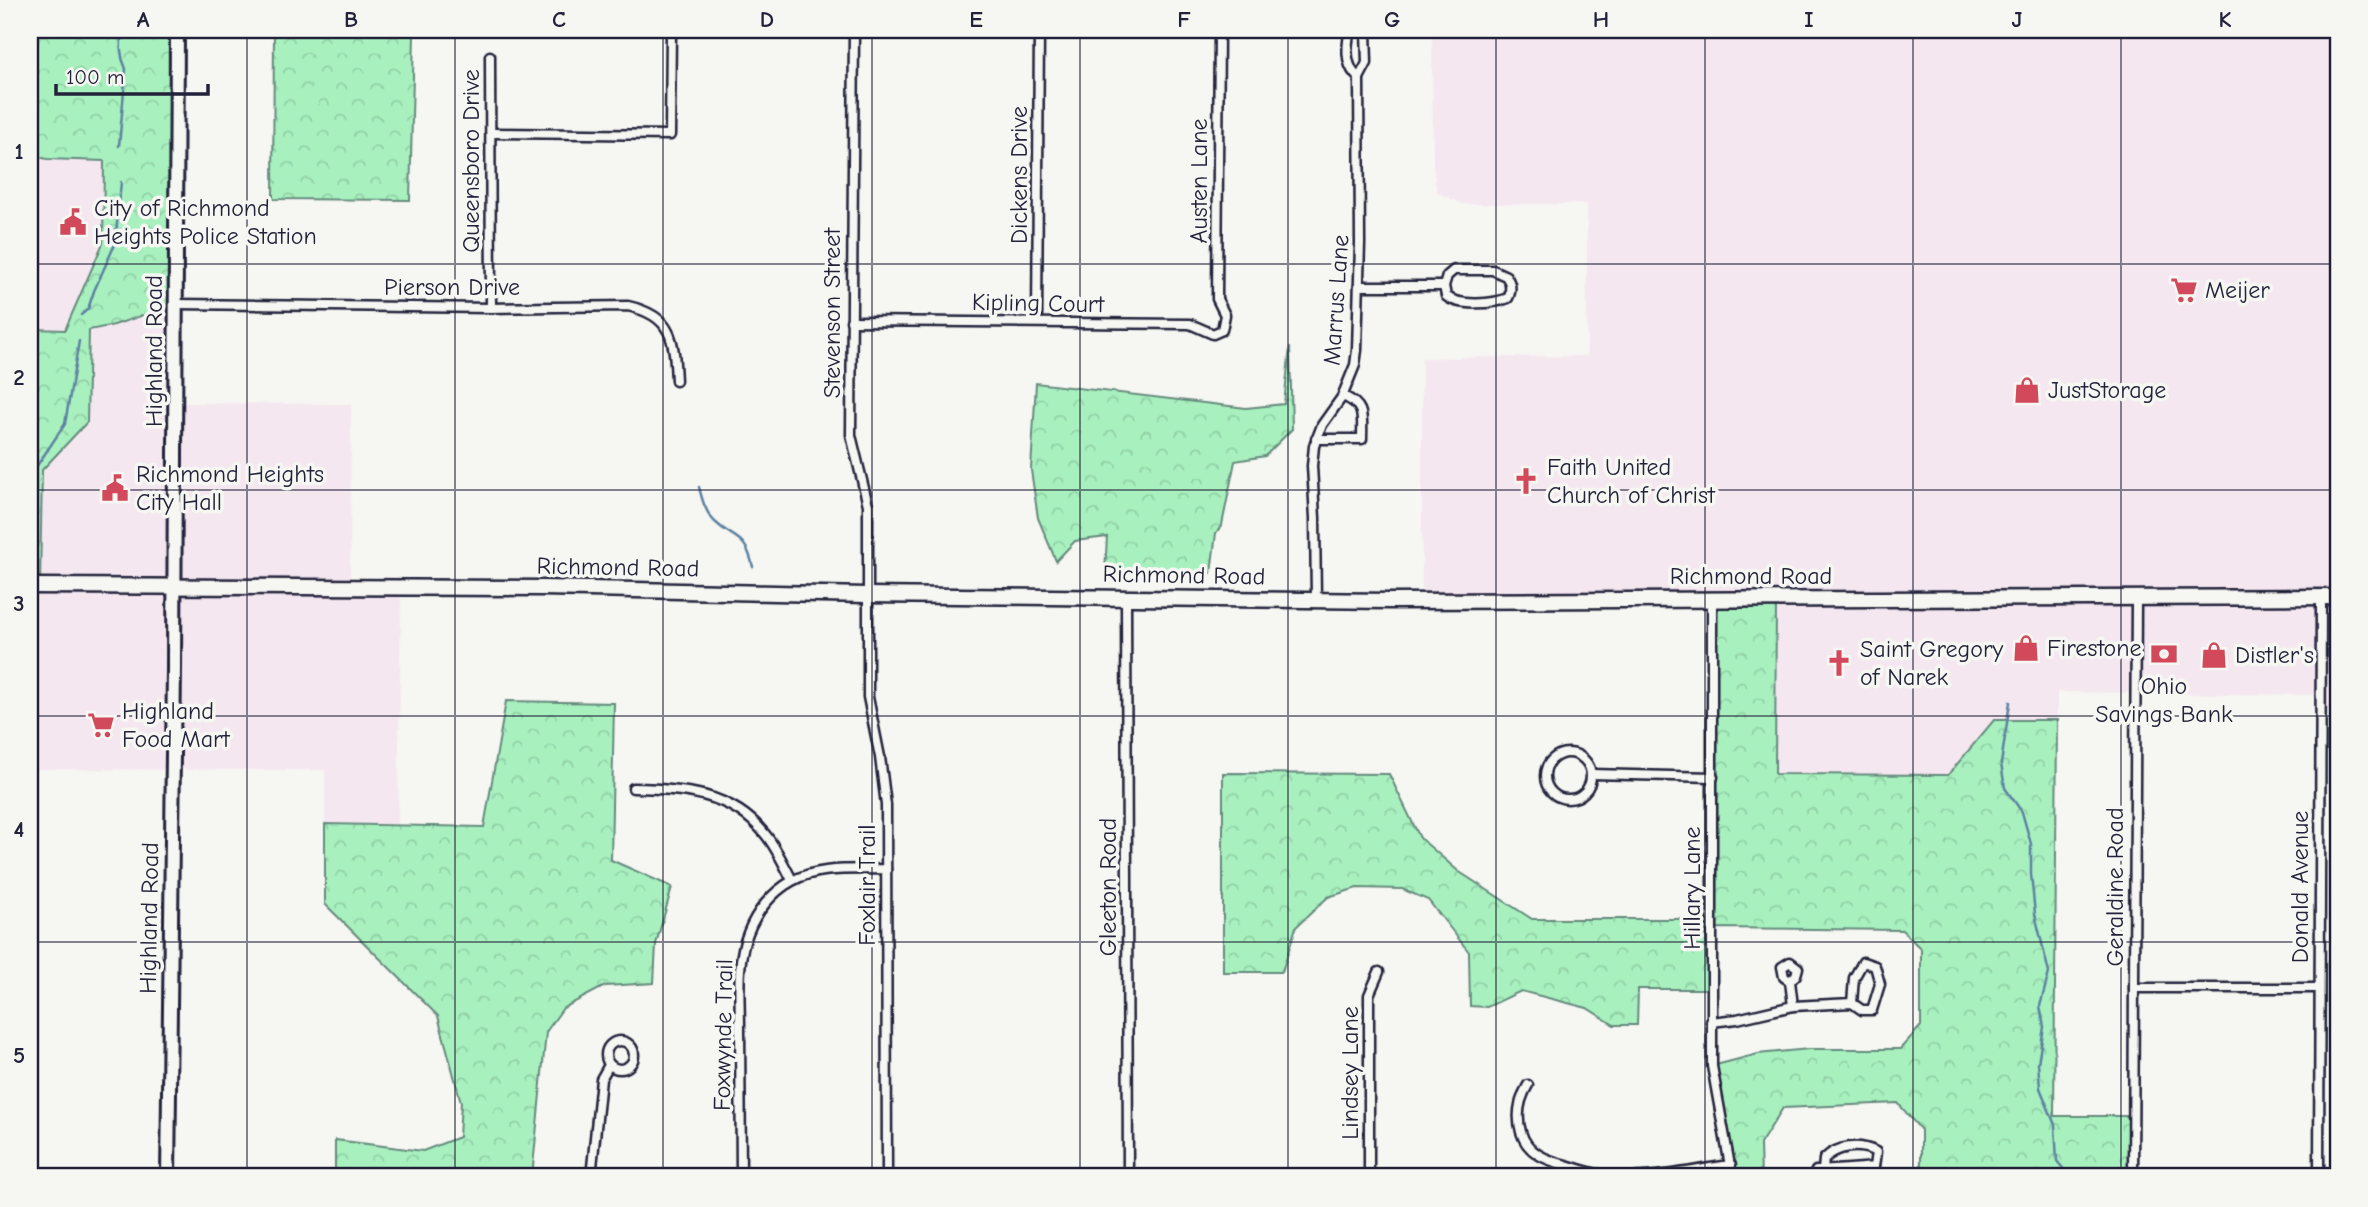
<svg xmlns="http://www.w3.org/2000/svg" width="2368" height="1207" viewBox="0 0 2368 1207" font-family="'Comic Neue',sans-serif">
	<style>
		.built { fill: #f4e7f0 }
		.forest { fill: url(#forest-crowns); stroke: #658a7d; stroke-width: 2 }
		.lines { fill: none; stroke-linecap: round; stroke-linejoin: round }
		.stream { stroke: #5d82a1; stroke-width: 2.5 }
		.street-casing { stroke: #22223b; stroke-width: 13 }
		.secondary-casing { stroke: #22223b; stroke-width: 18 }
		.primary-casing { stroke: #22223b; stroke-width: 19 }
		.street { stroke: #f6f6f2; stroke-width: 8 }
		.secondary { stroke: #f6f6f2; stroke-width: 12 }
		.primary { stroke: #f6f6f2; stroke-width: 14 }
		.grid { fill: none; stroke: #22223b; stroke-width: 2; stroke-opacity: 0.55 }
		.labels { text-anchor: middle; dominant-baseline: central; stroke-width: 7; stroke-linejoin: round; paint-order: stroke }
		.street-label { font-size: 24px; fill: #22223b; stroke: #f6f6f2 }
		.poi-label { font-size: 24px; fill: #22223b; stroke: #f6f6f2; text-anchor: start }
		.neatline { fill: none; stroke: #22223b; stroke-width: 2.5 }
		.grid-label { font-size: 23px; text-anchor: middle; font-weight: bold; fill: #22223b }
	</style>
	<defs>
		<pattern id="forest-crowns" width="20" height="18" patternUnits="userSpaceOnUse" patternTransform="scale(1.75)"><rect width="20" height="18" fill="#a8f1bf"/><path d="M2 6a3 3 0 1 1 6 0M12 15a3 3 0 1 1 6 0" fill="none" stroke="#90cea5"/></pattern>
	</defs>
	<rect width="100%" height="100%" fill="#f6f6f2"/>
	<filter id="ink" filterUnits="userSpaceOnUse"><feTurbulence type="fractalNoise" baseFrequency=".0143" numOctaves="2"/><feDisplacementMap in="SourceGraphic" scale="14" xChannelSelector="R" yChannelSelector="G"/><feConvolveMatrix kernelMatrix="1 2 1 2 8 2 1 2 1" color-interpolation-filters="sRGB"/></filter>
	<g filter="url(#ink)">
		<g class="built">
			<path d="M1432 30H2338V710L2321 711 2320 695 2057 692V720H1994L1948 775 1774 774 1776 599 1422 601V358L1587 356V204H1462L1437 192 1433 166Z"/>
			<path d="M30 155 47 159 104 160 103 243 65 330 34 329 30 347Z"/>
			<path d="M176 304 175 403 351 404 350 587 401 588 398 824H325V770L30 769V586L40 585 42 470 87 422 89 329 114 325Z"/>
		</g>
		<g class="forest">
			<path d="M30 30H177L176 304 114 325 89 330 87 422 42 470 40 586H30V347L34 329 65 330 103 243 104 161 47 159 30 155Z"/>
			<path d="M274 30H580L575 33 414 34 410 200 273 199Z"/>
			<path d="M1290 347 1292 429 1265 456 1235 461 1222 525 1216 533 1211 573 1105 572 1107 537 1075 541 1056 561 1038 518 1031 470 1036 383 1246 408 1284 404Z"/>
			<path d="M1712 598H1776L1775 774 1948 775 1994 720H2057L2054 1116H2134L2133 1177H1921V1130L1898 1103 1783 1108 1760 1144 1761 1177H1732L1712 1066 1758 1054 1809 1049H1900L1921 1026V949L1902 930 1712 928 1711 989H1638L1637 1025H1614L1587 1008 1521 991 1487 1007 1470 1006 1469 952 1428 900 1402 889 1357 888 1328 897 1296 927 1282 972H1223V773L1389 774 1420 838 1458 871 1532 919H1711Z"/>
			<path d="M506 701 614 703 611 860 672 887 656 944 654 983 605 986 563 1008 546 1032 532 1177H335V1140L423 1151 459 1137 461 1102 438 1016 325 904V824L484 827Z"/>
			<path d="M30 834H35L33 1127H30Z"/>
		</g>
		<g class="lines">
			<g class="stream">
				<path d="M119 146 126 69C120 56 119 43 123 30"/>
				<path d="M81 315 88 309 94 291 115 244 121 182"/>
				<path d="M30 476 65 424 79 341"/>
				<path d="M699 487C702 499 705 512 715 522 735 541 745 533 753 567"/>
				<path d="M2010 702 2001 764 2005 788 2022 812 2031 844V874L2035 914 2049 973 2040 1006 2044 1027 2038 1063 2040 1088 2055 1125 2057 1161 2070 1177"/>
			</g>
			<defs>
				<g id="street">
					<path d="M854 30 851 435 868 505V697L880 757 886 805 887 1177"/>
					<path d="M1350 30C1346 47 1345 67 1359 78"/>
					<path d="M490 56 491 308"/>
					<path d="M491 133 670 135 671 30"/>
					<path d="M1359 286H1444L1446 296C1459 307 1494 304 1508 298 1512 290 1511 283 1506 276L1493 270H1454L1447 276 1444 286"/>
					<path d="M176 304 491 308 628 306C673 316 674 339 676 381"/>
					<path d="M851 321 1190 324 1213 334 1222 330 1225 315 1217 299 1219 30"/>
					<path d="M1037 321 1039 30"/>
					<path d="M1316 439H1362C1362 417 1366 406 1343 396"/>
					<path d="M1126 597 1128 1177"/>
					<path d="M1712 598V1066L1732 1177"/>
					<path d="M1316 599 1315 518 1312 466 1314 446 1322 425 1342 397 1355 365 1357 350 1360 243 1359 78 1367 63 1366 30"/>
					<circle cx="1568" cy="776" r="23"/>
					<path d="M1591 774 1713 777"/>
					<path d="M633 788C683 789 731 792 765 834 776 847 784 865 792 880"/>
					<path d="M1790 981 1784 977 1782 967 1790 962 1798 968 1796 975 1790 981 1793 1006"/>
					<path d="M2134 988H2319"/>
					<path d="M1711 1022 1737 1019 1793 1006 1852 1003 1862 1010H1872L1880 984 1875 966 1863 962 1854 978 1852 1003"/>
					<circle cx="620" cy="1055" r="14"/>
					<path d="M1528 1085C1519 1100 1516 1115 1521 1132 1527 1153 1546 1160 1566 1165 1581 1170 1597 1175 1613 1177 1651 1180 1693 1170 1731 1165"/>
					<path d="M591 1177 601 1079 609 1065"/>
					<path d="M741 1177C741 1127 740 1078 740 1028 740 997 736 962 748 933 756 912 772 892 792 881 819 866 855 870 886 869"/>
					<path d="M1369 1177V995L1379 972"/>
					<path d="M1813 1177 1816 1171C1836 1170 1855 1169 1874 1167L1876 1152C1859 1143 1837 1146 1824 1159L1823 1170"/>
					<path d="M2133 1177 2136 597"/>
					<path d="M2319 1177 2321 598"/>
				</g>
				<path id="secondary" d="M168 1177 174 669 177 30"/>
				<path id="primary" d="M30 586 543 588 867 595 1390 601 2338 597"/>
			</defs>
			<use href="#street" class="street-casing"/>
			<use href="#secondary" class="secondary-casing"/>
			<use href="#primary" class="primary-casing"/>
			<use href="#street" class="street"/>
			<use href="#secondary" class="secondary"/>
			<use href="#primary" class="primary"/>
		</g>
	</g>
	<path class="grid" d="M247 30V1177M455 30V1177M663 30V1177M872 30V1177M1080 30V1177M1288 30V1177M1496 30V1177M1705 30V1177M1913 30V1177M2121 30V1177M30 264H2338M30 490H2338M30 716H2338M30 942H2338"/>
	<defs>
		<symbol id="civic-bare" viewBox="-9 -9 18 18"><path d="M-.6-6.5H3V-4.5H.6V-3L4-1V1h2V6H-6V1h2V-1L-.6-3ZM-1.2 2.5V6h2.4V2.5Z" fill="#d1495b" stroke="#f6f6f2" stroke-width="2.5" paint-order="stroke"/></symbol>
		<symbol id="supermarket-bare" viewBox="-9 -9 18 18"><path d="M-6-5.5h2.5l.6 2H6L4.5 2H-2.5L-4.4-4H-6ZM-1.5 3.2a1.3 1.3 0 1 0 .1 0ZM3 3.2a1.3 1.3 0 1 0 .1 0Z" fill="#d1495b" stroke="#f6f6f2" stroke-width="2.5" paint-order="stroke"/></symbol>
		<symbol id="shop-bare" viewBox="-9 -9 18 18"><path d="M-5-2.5h2.3a2.7 3.5 0 0 1 5.4 0H5L5.5 6h-11ZM-1.5-2.5h3a1.5 2.3 0 0 0-3 0Z" fill="#d1495b" stroke="#f6f6f2" stroke-width="2.5" paint-order="stroke"/></symbol>
		<symbol id="church-bare" viewBox="-9 -9 18 18"><path d="M-1.2-6h2.4v3.5h3.3v2.4h-3.3V6h-2.4V-.1h-3.3v-2.4h3.3Z" fill="#d1495b" stroke="#f6f6f2" stroke-width="2.5" paint-order="stroke"/></symbol>
		<symbol id="bank-bare" viewBox="-9 -9 18 18"><path d="M-6-4H6V4H-6ZM0-2.3a2.3 2.3 0 1 0 0 4.6a2.3 2.3 0 1 0 0-4.6Z" fill="#d1495b" stroke="#f6f6f2" stroke-width="2.5" paint-order="stroke"/></symbol>
	</defs>
	<g fill-rule="evenodd">
		<use href="#civic-bare" x="54" y="203" width="38" height="38"/>
		<use href="#supermarket-bare" x="2165" y="271" width="38" height="38"/>
		<use href="#shop-bare" x="2008" y="371" width="38" height="38"/>
		<use href="#church-bare" x="1507" y="462" width="38" height="38"/>
		<use href="#civic-bare" x="96" y="469" width="38" height="38"/>
		<use href="#shop-bare" x="2007" y="629" width="38" height="38"/>
		<use href="#bank-bare" x="2145" y="635" width="38" height="38"/>
		<use href="#shop-bare" x="2195" y="636" width="38" height="38"/>
		<use href="#church-bare" x="1820" y="644" width="38" height="38"/>
		<use href="#supermarket-bare" x="82" y="706" width="38" height="38"/>
	</g>
	<g class="labels">
		<g class="street-label">
			<text transform="translate(471 161) rotate(-90)">Queensboro Drive</text>
			<text transform="translate(1019 175) rotate(-90)">Dickens Drive</text>
			<text transform="translate(1199 181) rotate(-90)">Austen Lane</text>
			<text x="452" y="287">Pierson Drive</text>
			<text transform="translate(1336 300) rotate(-86)">Marrus Lane</text>
			<text transform="translate(1038 303) rotate(1)">Kipling Court</text>
			<text transform="translate(832 313) rotate(-90)">Stevenson Street</text>
			<text transform="translate(154 351) rotate(-90)">Highland Road</text>
			<text transform="translate(618 567) rotate(1)">Richmond Road</text>
			<text transform="translate(1184 575) rotate(1)">Richmond Road</text>
			<text x="1751" y="576">Richmond Road</text>
			<text transform="translate(867 885) rotate(-90)">Foxlair Trail</text>
			<text transform="translate(1108 887) rotate(-90)">Gleeton Road</text>
			<text transform="translate(2115 887) rotate(-90)">Geraldine Road</text>
			<text transform="translate(2300 887) rotate(-90)">Donald Avenue</text>
			<text transform="translate(1692 888) rotate(-90)">Hillary Lane</text>
			<text transform="translate(149 918) rotate(-89)">Highland Road</text>
			<text transform="translate(723 1035) rotate(-89)">Foxwynde Trail</text>
			<text transform="translate(1350 1073) rotate(-90)">Lindsey Lane</text>
		</g>
		<g class="poi-label">
			<text x="94" y="208">City of Richmond<tspan x="94" dy="28">Heights Police Station</tspan></text>
			<text x="2205" y="290">Meijer</text>
			<text x="2048" y="390">JustStorage</text>
			<text x="1547" y="467">Faith United<tspan x="1547" dy="28">Church of Christ</tspan></text>
			<text x="136" y="474">Richmond Heights<tspan x="136" dy="28">City Hall</tspan></text>
			<text x="2047" y="648">Firestone</text>
			<text x="1860" y="649">Saint Gregory<tspan x="1860" dy="28">of Narek</tspan></text>
			<text x="2235" y="655">Distler's</text>
			<text x="2164" y="686" text-anchor="middle">Ohio<tspan x="2164" dy="28">Savings Bank</tspan></text>
			<text x="122" y="711">Highland<tspan x="122" dy="28">Food Mart</tspan></text>
		</g>
	</g>
	<rect width="2368" height="1207" fill="none" stroke="#f6f6f2" stroke-width="77"/>
	<path d="M56 84v10h152v-10" fill="none" stroke="#22223b" stroke-width="3.5"/>
	<text x="66" y="84" font-size="21" fill="#22223b" stroke="#f6f6f2" stroke-width="5" paint-order="stroke">100 m</text>
	<rect x="38" y="38" width="2292" height="1130" class="neatline"/>
	<g class="grid-label">
		<text x="143" y="27">A</text>
		<text x="351" y="27">B</text>
		<text x="559" y="27">C</text>
		<text x="767" y="27">D</text>
		<text x="976" y="27">E</text>
		<text x="1184" y="27">F</text>
		<text x="1392" y="27">G</text>
		<text x="1601" y="27">H</text>
		<text x="1809" y="27">I</text>
		<text x="2017" y="27">J</text>
		<text x="2225" y="27">K</text>
		<text x="19" y="159">1</text>
		<text x="19" y="385">2</text>
		<text x="19" y="611">3</text>
		<text x="19" y="837">4</text>
		<text x="19" y="1063">5</text>
	</g>
</svg>
